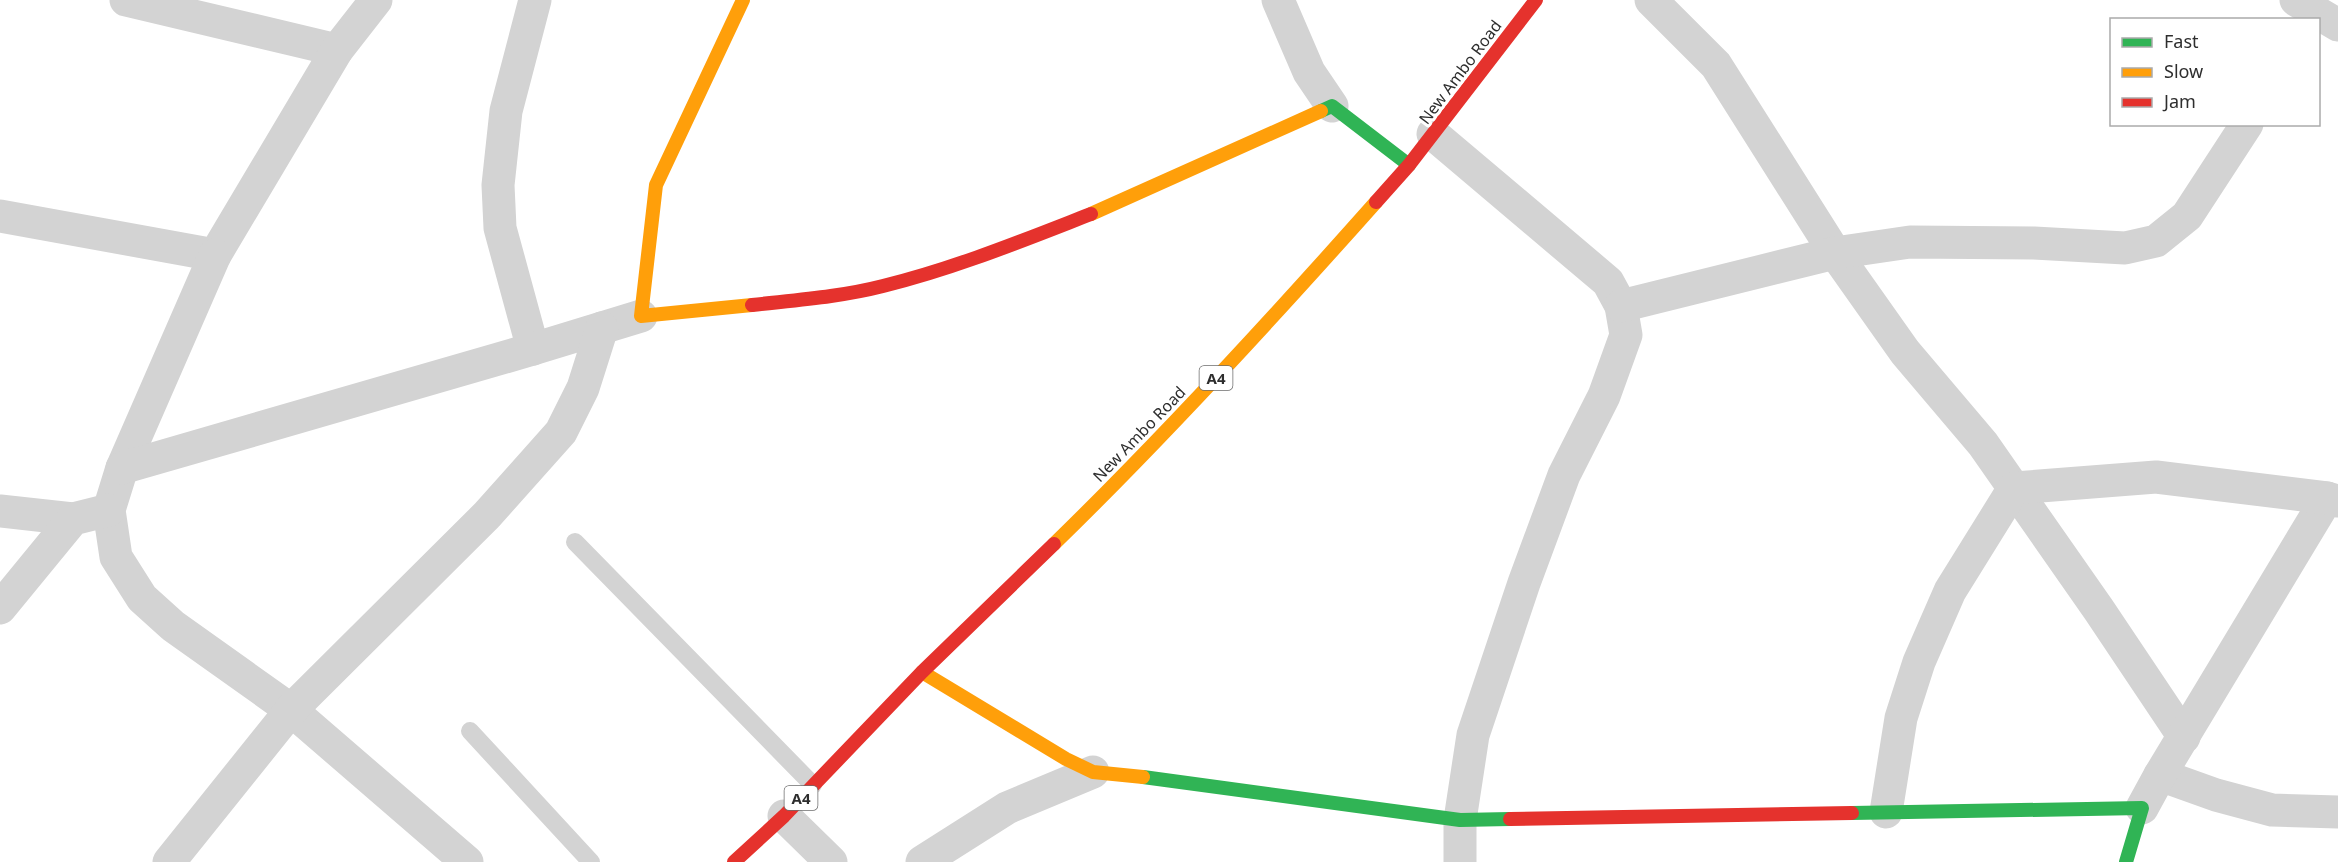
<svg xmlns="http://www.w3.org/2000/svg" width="2338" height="862" viewBox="0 0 2338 862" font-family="'Noto Sans',sans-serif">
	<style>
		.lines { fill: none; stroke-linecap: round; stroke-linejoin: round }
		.lane { stroke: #d3d3d3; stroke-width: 18 }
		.street { stroke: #d3d3d3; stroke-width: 33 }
		.fast { stroke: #30b455; stroke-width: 14 }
		.slow { stroke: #ff9f0a; stroke-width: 14 }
		.jam { stroke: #e5322d; stroke-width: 14 }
		.labels { text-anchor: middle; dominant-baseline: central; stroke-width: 6; stroke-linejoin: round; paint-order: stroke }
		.shield { fill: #fff; stroke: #6d6d6d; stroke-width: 1.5 }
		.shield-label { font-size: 15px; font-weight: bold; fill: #2e2e2e }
		.street-label { font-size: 16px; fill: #2e2e2e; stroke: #fff }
	</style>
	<rect width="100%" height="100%" fill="#fff"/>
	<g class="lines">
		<g class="lane">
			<path d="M575 542 813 785"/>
			<path d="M470 731 591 862"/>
		</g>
		<g class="street">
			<path d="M126 0 337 50"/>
			<path d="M1278 0 1309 72 1332 106"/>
			<path d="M1651 0 1716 65 1835 253 1905 352 1983 444 2099 610 2184 737"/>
			<path d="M2296 0 2338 25"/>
			<path d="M1433 134 1608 282 1621 306 1626 335 1604 396 1564 475 1524 583 1473 735 1460 820V862"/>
			<path d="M0 216 215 255 337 50 376 0"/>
			<path d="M215 255 122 468 109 510 116 557 142 598 173 626 291 710 467 862"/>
			<path d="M1621 306 1835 253 1910 242 2034 243 2125 248 2156 241 2187 216 2247 124"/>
			<path d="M533 349 500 228 498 185 506 111 535 0"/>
			<path d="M122 468 533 349 641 316"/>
			<path d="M0 511 73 519"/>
			<path d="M0 608 73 519 109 510"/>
			<path d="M2160 775 2216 795 2272 810 2338 812"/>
			<path d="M2142 808 2160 775 2327 498 2338 501"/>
			<path d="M1886 812 1901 718 1919 662 1950 591 2014 488 2156 477 2327 498"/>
			<path d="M784 816 831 862"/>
			<path d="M169 862 291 710 487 515 561 432 583 388 602 328"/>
			<path d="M922 862 1007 808 1093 772"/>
		</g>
		<g class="fast">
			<path d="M1321 111 1332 106 1409 165"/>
			<path d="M1143 777 1460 820 1510 819"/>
			<path d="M1852 813 2142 808 2126 862"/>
		</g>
		<g class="slow">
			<path d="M743 0 656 185 641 316 752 305"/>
			<path d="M1091 214 1321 111"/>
			<path d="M1054 544C1166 435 1272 319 1376 202"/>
			<path d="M922 672 1066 759 1093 772 1143 777"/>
		</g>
		<g class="jam">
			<path d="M1376 202 1409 165 1536 0"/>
			<path d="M752 305C796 300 840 297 883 286 953 269 1024 240 1091 214"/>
			<path d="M1510 819 1852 813"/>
			<path d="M734 862 784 816 922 672 1054 544"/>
		</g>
	</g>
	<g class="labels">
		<g class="shield">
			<rect x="1199.5" y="366" width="33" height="24" rx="4.5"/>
			<rect x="784.5" y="786" width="33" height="24" rx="4.5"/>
		</g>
		<g class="shield-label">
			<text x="1216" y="378">A4</text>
			<text x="801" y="798">A4</text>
		</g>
		<g class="street-label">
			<text transform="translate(1460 72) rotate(-53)">New Ambo Road</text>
			<text transform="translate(1139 434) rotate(-46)">New Ambo Road</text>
		</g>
	</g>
	<rect x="2110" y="18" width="210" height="108" fill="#ffffff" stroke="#ababab" stroke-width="1.5"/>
	<rect x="2122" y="38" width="30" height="9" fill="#30b455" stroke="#ababab" stroke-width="1.5"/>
	<text x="2164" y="48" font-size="18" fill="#2e2e2e">Fast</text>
	<rect x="2122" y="68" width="30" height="9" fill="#ff9f0a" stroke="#ababab" stroke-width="1.5"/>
	<text x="2164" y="78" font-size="18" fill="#2e2e2e">Slow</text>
	<rect x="2122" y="98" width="30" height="9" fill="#e5322d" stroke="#ababab" stroke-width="1.5"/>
	<text x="2164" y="108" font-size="18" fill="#2e2e2e">Jam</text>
</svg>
